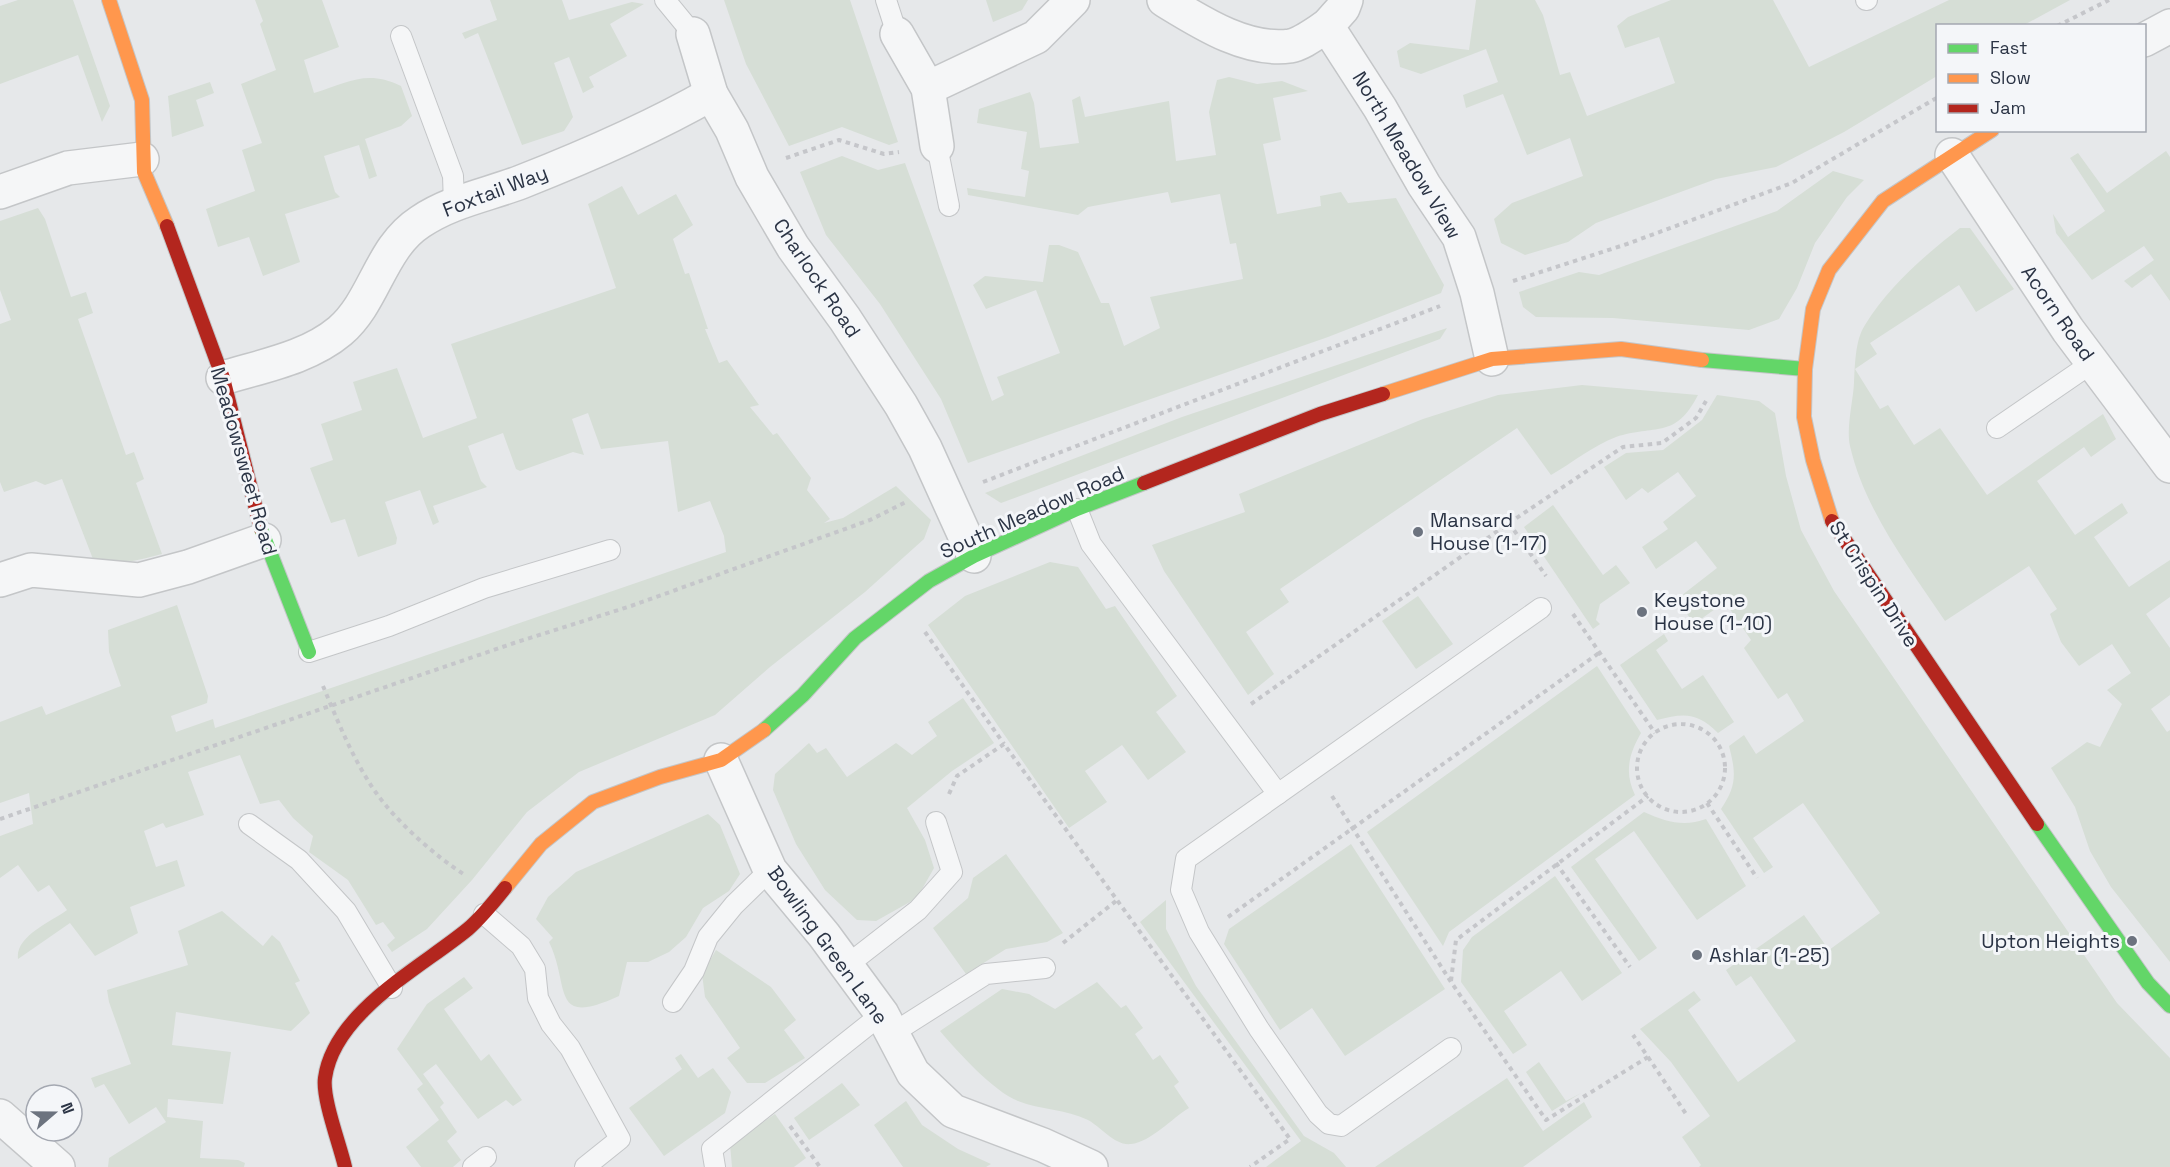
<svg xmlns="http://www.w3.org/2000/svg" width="2170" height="1167" viewBox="0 0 2170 1167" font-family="'Space Grotesk',sans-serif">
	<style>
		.green { fill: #d6ded6 }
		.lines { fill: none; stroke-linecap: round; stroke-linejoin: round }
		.lane-casing { stroke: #c4c6c8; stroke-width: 22 }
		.street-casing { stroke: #c4c6c8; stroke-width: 36 }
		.fast-casing { stroke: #c4c6c8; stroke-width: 16 }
		.slow-casing { stroke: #c4c6c8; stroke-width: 16 }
		.jam-casing { stroke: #c4c6c8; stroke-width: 16 }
		.path { stroke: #c5c6ca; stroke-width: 4; stroke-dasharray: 4.5 4.5; stroke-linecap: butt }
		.lane { stroke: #f5f6f7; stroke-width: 20 }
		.street { stroke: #f5f6f7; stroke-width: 33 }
		.fast { stroke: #63d668; stroke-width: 14 }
		.slow { stroke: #ff974d; stroke-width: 14 }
		.jam { stroke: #b3261e; stroke-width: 14 }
		.poi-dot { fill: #6c737f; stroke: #f4f6f9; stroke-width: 2 }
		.labels { text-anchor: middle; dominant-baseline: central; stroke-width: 6; stroke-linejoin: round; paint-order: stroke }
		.street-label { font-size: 20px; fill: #2b3445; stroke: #f4f6f9 }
		.poi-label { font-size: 20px; fill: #2b3445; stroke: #f4f6f9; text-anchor: start }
	</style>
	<rect width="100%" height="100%" fill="#e6e8ea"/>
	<g class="green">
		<path d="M18 0H73L110 106 102 122 78 55 0 84V6Z"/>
		<path d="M255 0H322L339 47 304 60 314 93C348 83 366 69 401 86L412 116 401 126 365 139 377 176 369 179 359 145 324 156 335 192 340 197 285 214 300 262 263 276 249 237 218 247 206 209 255 191 242 150 262 143 241 84 276 70 260 24 263 21Z"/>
		<path d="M490 0H562L569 20 632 2 644 4 610 24 627 56 589 77 594 87 583 93 569 57 554 63 573 117 564 131 522 145 478 33 465 39 462 33 497 20Z"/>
		<path d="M724 0H850L898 142 889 145 842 127 789 146 746 64Z"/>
		<path d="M986 0H1028L1022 10 993 22Z"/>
		<path d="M1476 0H1535L1543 15 1560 75 1570 72 1587 116 1675 83 1659 37 1625 48 1617 26 1628 17 1671 0H1773L1809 67 1949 0H2070L2024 25 1938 26 1937 76 1844 132 1776 167 1716 179 1596 223 1568 242 1525 255 1501 243 1494 219 1512 203 1583 176 1570 138 1527 155 1503 94 1466 108 1463 95 1498 82 1486 49 1421 74 1400 67 1397 51 1410 43 1469 50Z"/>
		<path d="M1229 77 1257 84 1282 81 1308 91 1273 98 1281 140 1263 144 1277 214 1321 206 1320 196 1341 192 1348 203 1396 198 1444 285 1441 293 1328 337 968 463 941 399 880 304 826 235 800 172 842 156 878 170 905 163 992 401 1004 395 997 377 1060 353 1036 290 986 309 973 285 985 276 1043 282 1049 245H1059L1078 252 1101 303H1109L1124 346 1160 328 1150 297 1243 279 1236 243 1230 244 1220 194 1171 203 1168 192 1088 207 1078 215 968 195 967 188 1025 197 1029 171 1021 169 1027 132 977 123 979 109 1030 92 1034 103 1040 148 1079 143 1072 100 1080 96 1085 117 1169 101 1176 161 1216 155 1209 112 1217 80Z"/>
		<path d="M210 82 214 93 196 100 204 126 172 137 168 96Z"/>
		<path d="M2166 151 2170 157V301L2151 274 2132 288 2124 281 2154 260 2144 246 2092 280 2056 233 2053 214 2068 237 2105 211 2070 158 2078 153 2107 193Z"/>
		<path d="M1833 171 1864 180 1847 197 1815 243 1797 288 1779 319 1749 330 1613 318 1536 317 1523 307 1519 292 1579 272 1599 275 1777 211Z"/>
		<path d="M622 186 638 215 676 194 693 225 673 239 685 274 689 273 708 329H705L719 363 727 360 759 405 750 407 773 435 777 433 811 478 807 490 830 519 824 523 843 518 896 486 931 520 924 539 865 592 770 667 715 715 579 772 527 812 472 880 427 929 392 952 387 945 395 938 383 922 376 925 348 880 309 852 313 836 293 818 279 800 260 804 240 755 188 772 204 815 166 828 163 823 144 831 156 867 177 860 185 886 130 907 138 933 95 956 70 923 18 959C15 936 51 922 67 910L49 885 38 892 18 865 0 878V836L33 824 29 793 0 803V722L42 706 46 715 121 686 109 652 108 630 177 605 208 696 207 703 171 716 176 732 213 719 215 728 726 552 724 536 710 501 678 512 668 441 601 449 588 413 572 419 584 455 573 452 520 471 516 469 503 433 468 446 481 481 487 487 433 506 439 522 433 525 420 490 385 502 397 538 396 544 358 557 345 519 331 523 310 468 333 460 321 424 362 410 353 382 397 368 423 438 477 418 451 344 616 288 588 204Z"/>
		<path d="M38 208 45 219 71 297 86 292 93 313 78 319 126 455 134 452 144 479 136 483 162 554C139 560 116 567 93 559L62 479 45 485 36 481 4 492 0 482V324L11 320 0 290V221Z"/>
		<path d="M1960 228H1970L2014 289 1976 312 1959 285 1870 343 1877 354 1855 369 1880 409 1888 405 1914 445 1940 428 1987 495 2103 414 2116 439 2091 457 2084 447 2037 481 2075 535 2122 503 2128 513 2094 537 2129 587 2170 560V597L2146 614 2170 648V695L2151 709 2167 732 2170 730V962L2111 887 2090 851 2075 807 2051 768 2087 742 2100 747 2122 704 2107 690 2131 673 2112 644 2079 666 2061 642 2050 614 2057 609 2029 566 1945 621C1909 567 1865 511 1850 446 1846 428 1853 402 1854 383 1855 365 1855 340 1865 325 1888 287 1925 255 1960 228Z"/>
		<path d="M1447 328 1440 339 1001 503 985 493 1182 417Z"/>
		<path d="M1582 385 1698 395C1675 440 1655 424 1616 437 1594 445 1572 463 1551 475L1517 428 1280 589 1289 602 1246 632 1274 674 1248 695 1164 571 1152 545 1245 512 1239 494 1423 419 1498 395Z"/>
		<path d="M1717 395 1759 401 1775 413 1786 476 1801 530 1834 591 2117 1003 2170 1058V1167H1699L1701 1165 1682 1137 1710 1116 1671 1062 1640 1029 1694 991 1701 1000 1688 1010 1738 1082 1796 1041 1751 976 1736 986 1726 970 1804 915 1829 950 1880 913 1803 803 1753 838 1773 867 1764 873 1721 809C1737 785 1736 773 1729 746L1744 735 1756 754 1804 721 1787 693 1778 699 1744 648 1751 640 1725 602 1694 624 1677 599 1717 568 1696 541 1656 569 1642 547 1668 529 1663 522 1696 496 1678 472 1648 493 1642 488 1626 500 1604 467 1626 453 1663 450 1702 420Z"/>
		<path d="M1553 505 1603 575 1616 565 1630 583 1600 604 1596 620 1600 624 1593 629 1524 527Z"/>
		<path d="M1050 562 1078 567 1106 609 1115 606 1177 696 1156 712 1186 752 1148 780 1122 745 1085 771 1107 802 1069 828 928 625 965 596Z"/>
		<path d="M1418 596 1453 644 1416 669 1382 621Z"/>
		<path d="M1664 634 1668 641 1656 650 1682 689 1703 675 1734 722 1718 733C1697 712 1684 713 1657 720L1620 665Z"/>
		<path d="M1597 666 1641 733C1629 754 1624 772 1635 795L1449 932 1443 946 1367 832Z"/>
		<path d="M963 698 994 743 952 771 907 808 925 840 934 868 917 898 876 921 857 920 825 890 796 844 773 790 775 774 809 743 817 753 826 748 847 777 896 743 912 755 937 736 928 722Z"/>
		<path d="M1644 812C1666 822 1684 827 1706 819L1746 886 1697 920 1634 831 1595 859 1657 948 1639 961 1571 867Z"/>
		<path d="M708 814 720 825 740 874 729 891 703 908 686 937 669 952 648 962H627L619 996C549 1028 571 987 549 942L553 938 536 919 548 897 576 872Z"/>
		<path d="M1351 844 1445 989 1345 1056 1312 1008 1280 1030 1224 944 1229 929Z"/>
		<path d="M1006 854 1063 933 1047 942 1006 949 966 974 933 928 968 898 973 878Z"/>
		<path d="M1555 876 1622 973 1582 1001 1561 971 1504 1011 1527 1045 1513 1054 1461 982 1463 950 1472 937Z"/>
		<path d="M1166 900V929L1196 986 1304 1136 1334 1153 1346 1167H1266L1301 1141 1140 922Z"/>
		<path d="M222 911 263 946 272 935 280 942 300 981 295 983 310 1013 291 1031 176 1012 172 1045 231 1052 223 1104 168 1099 167 1117 203 1121 200 1158 238 1160 245 1163 244 1167H108L109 1158 166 1122 156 1107 129 1124 104 1084 95 1088 91 1078 131 1064 109 1002 107 990 188 965 178 931Z"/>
		<path d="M716 950 771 987 796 1020 784 1030 805 1058 765 1083H747L727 1058 740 1048 705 997 702 974Z"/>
		<path d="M464 977 473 988 444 1009 481 1061 489 1054 522 1100 513 1106 506 1100 478 1119 436 1064 423 1074 444 1103 440 1107 457 1132 447 1141 461 1160 453 1167H421L406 1147 439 1120 417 1089 423 1084 397 1049 427 1004Z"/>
		<path d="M1097 982 1121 1008 1126 1005 1143 1028 1135 1034 1153 1060 1160 1055 1179 1082 1174 1086 1189 1108C1172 1118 1151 1142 1131 1144 1115 1146 1101 1127 1088 1120 1066 1109 1040 1110 1018 1101 993 1091 958 1052 940 1031L1002 989 1029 994 1055 1009Z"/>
		<path d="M681 1054 698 1078 713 1068 731 1092 725 1113 664 1156 629 1108 682 1069 675 1058Z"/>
		<path d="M1539 1062 1566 1101 1581 1093 1552 1111 1526 1072Z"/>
		<path d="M1507 1078 1543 1131 1584 1102 1592 1117 1523 1167H1375Z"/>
		<path d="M842 1083 860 1105 809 1140 794 1118Z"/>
		<path d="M906 1101 922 1125 958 1149 991 1164 986 1167H903L874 1125Z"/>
		<path d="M775 1114 806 1158 794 1167H732L730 1144Z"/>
	</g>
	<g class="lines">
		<defs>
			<g id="lane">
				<path d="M665 0 693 34"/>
				<path d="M886 0 897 34"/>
				<path d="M1866 0H1867"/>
				<path d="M401 36 453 176 454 204"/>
				<path d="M937 146 949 206"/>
				<path d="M1997 428 2092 363"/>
				<path d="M1077 509 1091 544 1278 794"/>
				<path d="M309 652 389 626 484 588 610 550"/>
				<path d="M249 824 299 860 346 911 392 988"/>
				<path d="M484 914 521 946 535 969 538 998 551 1024 570 1048 620 1139 585 1167"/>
				<path d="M846 966 918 910 952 872 936 822"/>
				<path d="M673 1002 694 971 708 937 734 905 770 870"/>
				<path d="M893 1033 986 974 1045 968"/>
				<path d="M1451 1048 1341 1126 1329 1124 1318 1114 1259 1029 1199 932 1181 890 1186 859 1541 608"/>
				<path d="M473 1167 486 1157"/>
				<path d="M715 1167 712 1149 882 1014"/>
			</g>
			<g id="street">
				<path d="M1164 0C1200 22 1246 52 1290 46 1302 44 1317 32 1327 26"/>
				<path d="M1346 0 1343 8 1327 26 1380 108 1424 185 1459 237 1477 293 1492 359"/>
				<path d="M693 34 711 94 732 130 752 177 793 247 845 319 901 405 925 448 974 556"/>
				<path d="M897 34 928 88 937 146"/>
				<path d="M2144 40 2170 26"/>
				<path d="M928 88 1036 37 1073 0"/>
				<path d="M1952 155 2068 330 2170 466"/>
				<path d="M0 192 68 168 142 159"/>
				<path d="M223 378C262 366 308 358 340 331 375 301 380 248 420 222 451 201 487 195 521 182 587 156 650 129 711 94"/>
				<path d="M0 580 31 570 139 580 188 567 264 540"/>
				<path d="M721 760 770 870 824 935 882 1014 913 1073 953 1111 1043 1145 1091 1167"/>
				<path d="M0 1116 58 1167"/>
			</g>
			<g id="fast">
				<path d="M1702 360 1805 369"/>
				<path d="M261 529 309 652"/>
				<path d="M764 730 803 695 855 638 929 581 974 556 1077 509 1144 483"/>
				<path d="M2037 824 2148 983 2170 1006"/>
			</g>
			<g id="slow">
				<path d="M109 0 142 100 144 172 167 226"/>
				<path d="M1383 394 1492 359 1621 349 1702 360"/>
				<path d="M1832 521 1813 460 1804 417 1805 369 1813 309 1829 270 1883 201 1992 130"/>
				<path d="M505 888 541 844 593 802 660 777 721 760 764 730"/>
			</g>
			<g id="jam">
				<path d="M167 226 223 378 261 529"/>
				<path d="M1144 483 1320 414 1383 394"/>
				<path d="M1832 521 2037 824"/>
				<path d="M345 1167C340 1145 322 1098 325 1078 334 1012 422 967 468 929 482 917 493 903 505 888"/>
			</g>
		</defs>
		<use href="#lane" class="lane-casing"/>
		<use href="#street" class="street-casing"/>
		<use href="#fast" class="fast-casing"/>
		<use href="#slow" class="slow-casing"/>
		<use href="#jam" class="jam-casing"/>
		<g class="path">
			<path d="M2057 26 2109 0"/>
			<path d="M786 158 839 140 884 154 899 152"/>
			<path d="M1513 281 1627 244 1792 183 1938 97"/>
			<path d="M983 482 1440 306"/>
			<path d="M1509 523 1546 576"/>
			<path d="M1573 614 1655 733"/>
			<path d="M925 632 1004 744"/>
			<path d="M323 686C338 722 354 762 377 794 397 822 435 856 465 875"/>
			<path d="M1251 704 1509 523 1623 447 1662 443 1696 418 1706 401"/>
			<circle cx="1681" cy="768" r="44"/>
			<path d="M949 794 957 776 1004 744 1290 1139 1250 1167"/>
			<path d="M1332 796 1451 982 1546 1120 1648 1057 1633 1035"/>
			<path d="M1707 803 1757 878"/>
			<path d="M0 819 514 643 631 606 870 520 908 501"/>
			<path d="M1556 863 1630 967"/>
			<path d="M1228 917 1599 653"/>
			<path d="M1063 943 1116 901"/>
			<path d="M1451 981 1456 940 1648 796"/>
			<path d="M1648 1057 1686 1114"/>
			<path d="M790 1126 820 1167"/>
		</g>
		<use href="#lane" class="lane"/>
		<use href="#street" class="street"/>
		<use href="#fast" class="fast"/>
		<use href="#slow" class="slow"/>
		<use href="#jam" class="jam"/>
	</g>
	<g class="poi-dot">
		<circle cx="1418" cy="532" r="6"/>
		<circle cx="1642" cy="612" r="6"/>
		<circle cx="2132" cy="941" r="6"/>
		<circle cx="1697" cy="955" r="6"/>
	</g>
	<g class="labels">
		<g class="street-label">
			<text transform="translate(1407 155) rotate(59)">North Meadow View</text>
			<text transform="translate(495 191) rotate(-21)">Foxtail Way</text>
			<text transform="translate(817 278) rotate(56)">Charlock Road</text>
			<text transform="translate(2058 313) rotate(55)">Acorn Road</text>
			<text transform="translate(244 461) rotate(74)">Meadowsweet Road</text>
			<text transform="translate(1032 512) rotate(-24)">South Meadow Road</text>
			<text transform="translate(1874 584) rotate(57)">St Crispin Drive</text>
			<text transform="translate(828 945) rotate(54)">Bowling Green Lane</text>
		</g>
		<g class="poi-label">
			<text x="1430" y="520">Mansard<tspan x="1430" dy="23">House (1-17)</tspan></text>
			<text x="1654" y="600">Keystone<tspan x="1654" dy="23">House (1-10)</tspan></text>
			<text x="2120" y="941" text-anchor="end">Upton Heights</text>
			<text x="1709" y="955">Ashlar (1-25)</text>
		</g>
	</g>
	<rect x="1936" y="24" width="210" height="108" fill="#f4f6f9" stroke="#a4a8b1" stroke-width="1.5"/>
	<rect x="1948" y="44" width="30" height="9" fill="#63d668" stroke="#a4a8b1" stroke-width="1.5"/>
	<text x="1990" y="54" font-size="18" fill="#2b3445">Fast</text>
	<rect x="1948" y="74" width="30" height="9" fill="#ff974d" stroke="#a4a8b1" stroke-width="1.5"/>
	<text x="1990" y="84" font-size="18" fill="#2b3445">Slow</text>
	<rect x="1948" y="104" width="30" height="9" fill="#b3261e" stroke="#a4a8b1" stroke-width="1.5"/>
	<text x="1990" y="114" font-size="18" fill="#2b3445">Jam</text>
	<g transform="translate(54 1113) rotate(70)"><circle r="28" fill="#f4f6f9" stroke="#a4a8b1" stroke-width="1.5"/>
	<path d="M0-4.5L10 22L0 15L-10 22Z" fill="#6c737f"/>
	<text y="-9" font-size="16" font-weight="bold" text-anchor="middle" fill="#2b3445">N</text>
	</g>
</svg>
